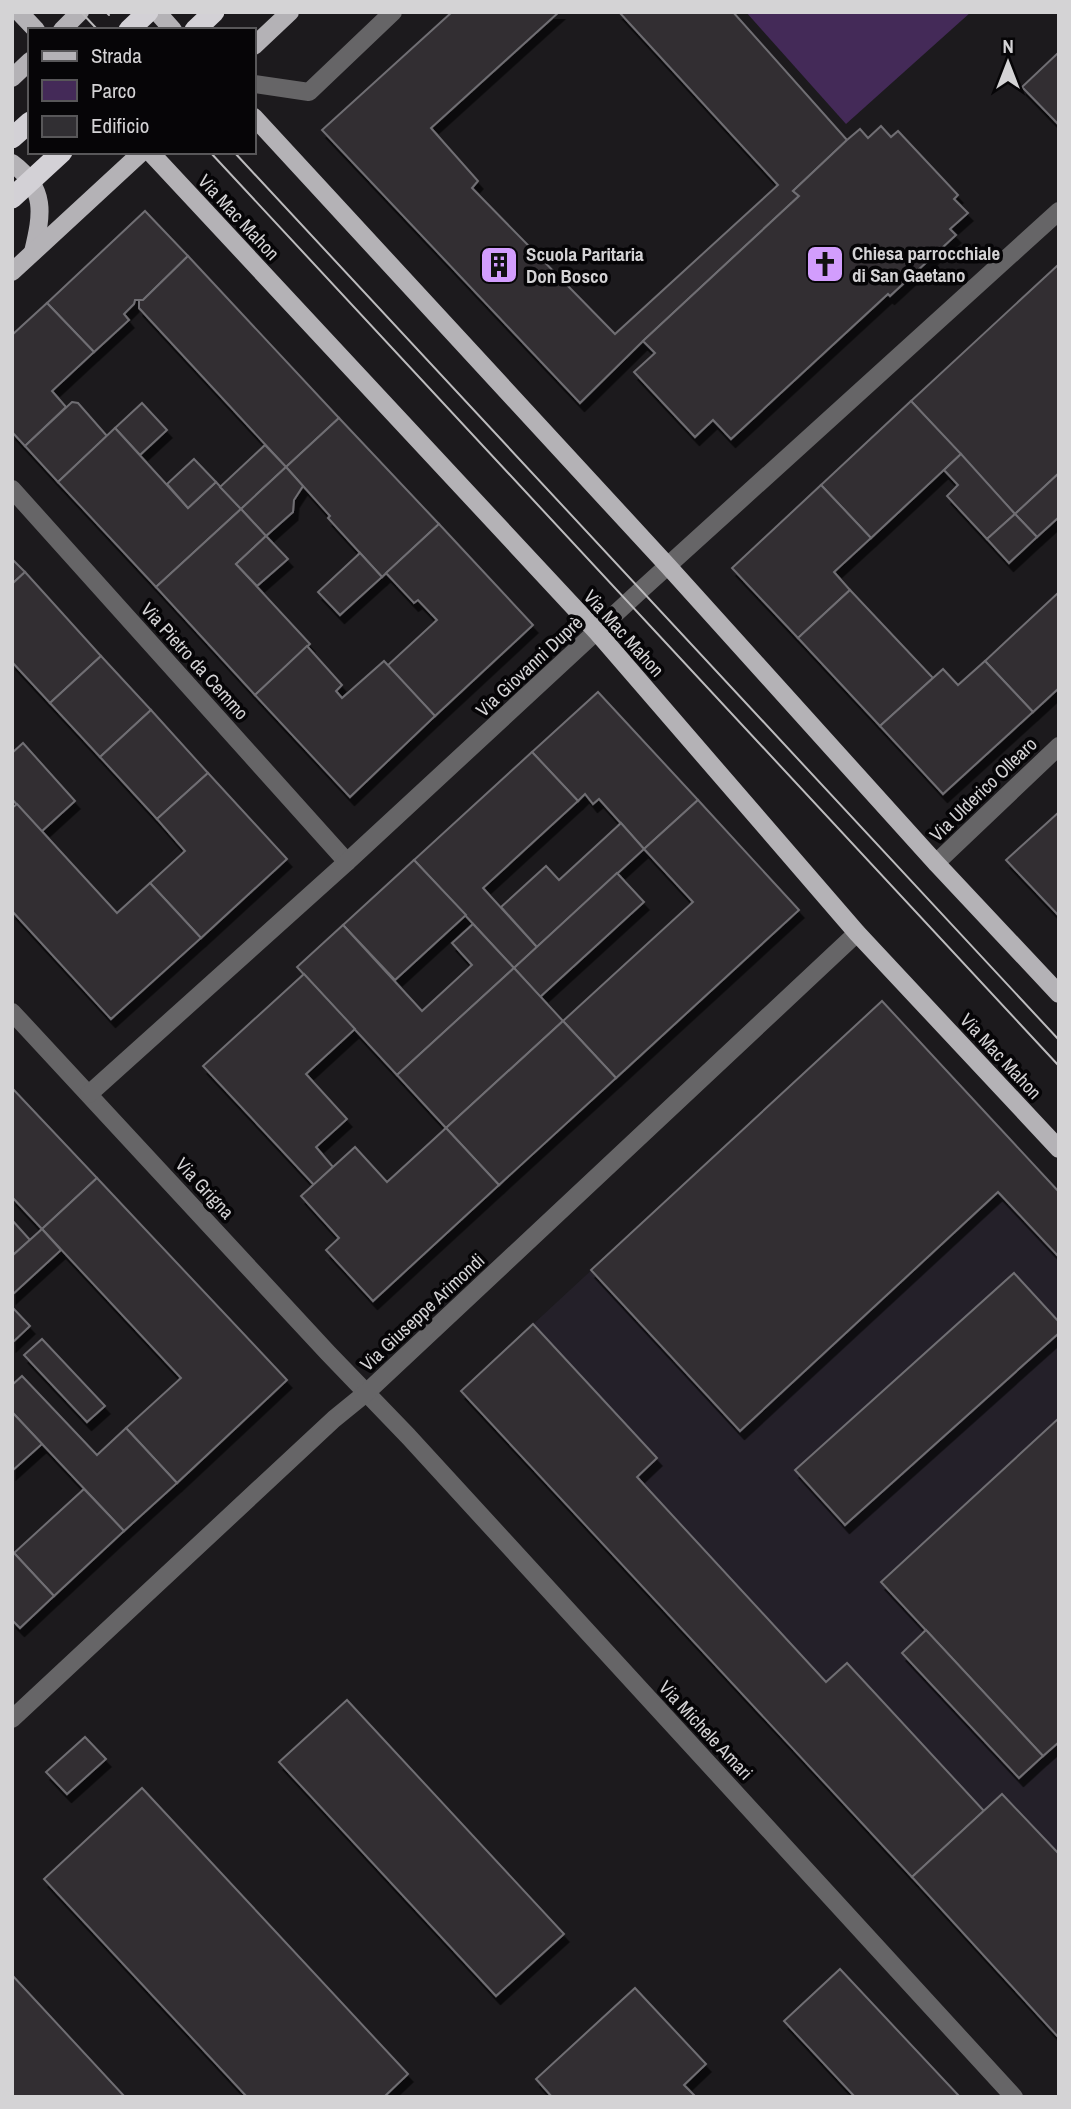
<svg xmlns="http://www.w3.org/2000/svg" width="1071" height="2109" viewBox="0 0 1071 2109" font-family="'Archivo Narrow',sans-serif">
	<style>
		.built { fill: #242029 }
		.green { fill: #442a58 }
		.building { fill: #312f33; stroke: #706e73; stroke-width: 2; filter: url(#shadow) }
		.lines { fill: none; stroke-linecap: round; stroke-linejoin: round }
		.minor { stroke: #666567; stroke-width: 18 }
		.major { stroke: #b4b2b6; stroke-width: 18 }
		.highway { stroke: #d3d1d6; stroke-width: 21 }
		.tram { stroke: #bcbbbd; stroke-width: 2 }
		.highway-bridge { stroke: #d3d1d6; stroke-width: 21 }
		.labels { text-anchor: middle; dominant-baseline: central; stroke-width: 7; stroke-linejoin: round; paint-order: stroke }
		.street-label { font-size: 19px; fill: #d4d3d5; stroke: #060507 }
		.poi-label { font-size: 19px; font-weight: bold; fill: #d4d3d5; stroke: #060507; text-anchor: start }
	</style>
	<defs>
		<filter id="shadow"><feDropShadow dx="4.5" dy="8" stdDeviation="0" flood-color="#0009"/></filter>
	</defs>
	<rect width="100%" height="100%" fill="#1c1a1d"/>
	<path class="built" d="M882 1001 1059 1192V2038L912 1877 461 1391Z"/>
	<path class="green" d="M746 12H971L846 124Z"/>
	<g class="building">
		<path d="M452 12H559L431 128 478 181 472 188 615 334 778 185 619 12H733L847 140 793 191 799 196 643 341 580 403 322 130Z"/>
		<path d="M1059 52V125L1022 87Z"/>
		<path d="M881 126 891 137 898 131 958 195 954 199 968 213 950 229 956 235 890 296 888 294 731 439 713 420 695 437 634 372 655 353 643 341 799 196 793 191 847 140 860 129 868 138Z"/>
		<path d="M145 211 188 256 143 300H135L134 304 124 314 129 320 94 352 47 303Z"/>
		<path d="M188 256 339 418 286 467 139 308V300H143Z"/>
		<path d="M1058 265 1059 473 1015 514 911 401Z"/>
		<path d="M47 303 94 352 52 391 66 407 25 446 12 432V335Z"/>
		<path d="M911 401 961 454 871 538 821 485Z"/>
		<path d="M72 402 78 403 107 436 58 482 25 446Z"/>
		<path d="M142 403 167 430 140 455 115 428Z"/>
		<path d="M339 418 439 524 382 577 328 518 330 516 286 467Z"/>
		<path d="M115 428 188 508 216 482 241 509 156 587 58 482Z"/>
		<path d="M265 445 286 467 241 509 220 487Z"/>
		<path d="M961 454 1015 514 987 539 947 496 958 485 944 470Z"/>
		<path d="M194 459 216 482 188 508 167 484Z"/>
		<path d="M286 467 303 486 294 500 293 512 266 536 241 509Z"/>
		<path d="M1059 473V517L1037 537 1015 514Z"/>
		<path d="M821 485 871 538 834 572 850 590 798 638 732 568Z"/>
		<path d="M241 509 266 536 236 564 310 644 255 695 156 587Z"/>
		<path d="M1015 514 1037 537 1009 563 987 539Z"/>
		<path d="M439 524 533 625 435 716 387 666 437 620 418 600 414 603 386 573Z"/>
		<path d="M266 536 288 559 257 586 236 564Z"/>
		<path d="M360 553 382 577 340 615 318 592Z"/>
		<path d="M12 559 25 572 12 584Z"/>
		<path d="M25 572 101 656 50 703 12 662V584Z"/>
		<path d="M850 590 933 678 880 726 798 638Z"/>
		<path d="M1059 592V688L1033 712 985 661Z"/>
		<path d="M307 646 342 685 336 691 342 698 384 661 435 716 350 797 255 695Z"/>
		<path d="M101 656 151 710 100 757 50 703Z"/>
		<path d="M985 661 1033 712 943 794 880 726 943 669 958 685Z"/>
		<path d="M598 692 698 800 644 849 599 799 593 804 585 794 578 801 532 752Z"/>
		<path d="M151 710 208 773 157 819 100 757Z"/>
		<path d="M23 743 75 801 41 832 12 799V753Z"/>
		<path d="M532 752 578 801 483 888 537 947 514 968 414 860Z"/>
		<path d="M208 773 287 859 201 938 150 883 185 851 157 819Z"/>
		<path d="M698 800 799 910 616 1078 563 1021 693 902 644 849Z"/>
		<path d="M17 804 117 913 150 883 201 938 111 1019 12 911V808Z"/>
		<path d="M1059 812V916L1006 860Z"/>
		<path d="M621 823 644 849 537 947 501 907 546 866 559 880Z"/>
		<path d="M414 860 466 915 395 980 343 925Z"/>
		<path d="M617 873 644 902 540 997 514 968Z"/>
		<path d="M473 924 514 968 397 1075 297 967 343 925 422 1011 472 965 452 943Z"/>
		<path d="M514 968 563 1021 446 1128 397 1075Z"/>
		<path d="M304 974 355 1029 306 1074 347 1119 316 1147 333 1167 314 1185 203 1066Z"/>
		<path d="M882 1001 1059 1192V1257L998 1192 740 1431 591 1270Z"/>
		<path d="M563 1021 616 1078 499 1185 446 1128Z"/>
		<path d="M12 1088 97 1178 42 1229 12 1197Z"/>
		<path d="M446 1128 499 1185 373 1301 326 1250 339 1238 301 1196 355 1147 387 1182Z"/>
		<path d="M97 1178 287 1380 177 1483 126 1428 181 1378 42 1229Z"/>
		<path d="M12 1220 30 1240 12 1256Z"/>
		<path d="M42 1229 61 1250 12 1295V1256Z"/>
		<path d="M1014 1273 1059 1322V1333L845 1525 795 1470Z"/>
		<path d="M12 1307 30 1326 12 1343Z"/>
		<path d="M533 1324 657 1458 637 1477 826 1682 847 1663 984 1811 912 1877 461 1391Z"/>
		<path d="M42 1339 105 1406 87 1422 24 1355Z"/>
		<path d="M22 1376 97 1455 126 1428 177 1483 124 1531 12 1412V1385Z"/>
		<path d="M12 1412 42 1444 12 1471Z"/>
		<path d="M1059 1418V1742L1043 1756 881 1582Z"/>
		<path d="M84 1489 124 1531 54 1596 14 1553Z"/>
		<path d="M14 1553 54 1596 20 1628 12 1620V1555Z"/>
		<path d="M926 1630 1043 1756 1019 1778 902 1653Z"/>
		<path d="M347 1700 564 1934 496 1996 279 1762Z"/>
		<path d="M85 1737 106 1759 67 1794 46 1772Z"/>
		<path d="M142 1788 408 2074 384 2097H247L44 1879Z"/>
		<path d="M1002 1794 1059 1854V2038L912 1877Z"/>
		<path d="M840 1969 960 2097H855L784 2021Z"/>
		<path d="M12 1975 125 2097H12Z"/>
		<path d="M635 1988 706 2064 684 2085 696 2097H552L536 2079Z"/>
	</g>
	<g class="lines">
		<g class="minor">
			<path d="M254 84 309 92 393 12"/>
			<path d="M12 489 347 862"/>
			<path d="M936 863 1059 746"/>
			<path d="M12 1012 328 1353 408 1436 1014 2097"/>
			<path d="M89 1094 347 862 641 590 1059 211"/>
			<path d="M12 1719 334 1419 366 1393 857 933"/>
		</g>
		<g class="major">
			<path d="M19 12 36 30"/>
			<path d="M157 12 173 30"/>
			<path d="M62 30 80 12"/>
			<path d="M254 46 290 12"/>
			<path d="M12 78 30 61"/>
			<path d="M254 117 668 566 936 863 1059 994"/>
			<path d="M150 152 597 632 857 933 1059 1149"/>
			<path d="M12 163C47 189 42 214 33 252"/>
			<path d="M12 272 142 152"/>
		</g>
		<g class="highway">
			<path d="M129 30 148 12"/>
			<path d="M195 30 214 12"/>
			<path d="M12 138 30 122"/>
		</g>
		<g class="tram">
			<path d="M81 12 96 28"/>
			<path d="M106 12 109 15"/>
			<path d="M210 152 1059 1066"/>
			<path d="M234 152 1059 1040"/>
		</g>
		<path class="highway-bridge" d="M12 198 62 152"/>
	</g>
	<defs>
		<symbol id="church-square" viewBox="-11 -11 22 22"><rect x="-9" y="-9" width="18" height="18" rx="4" fill="#d29dfd" stroke="#060507"/><path d="M-1.2-6h2.4v3.5h3.3v2.4h-3.3V6h-2.4V-.1h-3.3v-2.4h3.3Z" fill="#111"/></symbol>
		<symbol id="building-square" viewBox="-11 -11 22 22"><rect x="-9" y="-9" width="18" height="18" rx="4" fill="#d29dfd" stroke="#060507"/><path d="M-4-6H4V6H1V3H-1V6H-4ZM-2.5-4.3h1.7v1.8h-1.7ZM.8-4.3h1.7v1.8H.8ZM-2.5-1h1.7V.8h-1.7ZM.8-1h1.7V.8H.8Z" fill="#111"/></symbol>
	</defs>
	<g fill-rule="evenodd">
		<use href="#church-square" x="803" y="242" width="44" height="44"/>
		<use href="#building-square" x="477" y="243" width="44" height="44"/>
	</g>
	<g class="labels">
		<g class="street-label">
			<text transform="translate(239 217) rotate(47)">Via Mac Mahon</text>
			<text transform="translate(624 633) rotate(48)">Via Mac Mahon</text>
			<text transform="translate(195 661) rotate(48)">Via Pietro da Cemmo</text>
			<text transform="translate(529 666) rotate(-43)">Via Giovanni Duprè</text>
			<text transform="translate(983 789) rotate(-44)">Via Ulderico Ollearo</text>
			<text transform="translate(1001 1056) rotate(47)">Via Mac Mahon</text>
			<text transform="translate(205 1188) rotate(47)">Via Grigna</text>
			<text transform="translate(422 1312) rotate(-43)">Via Giuseppe Arimondi</text>
			<text transform="translate(706 1730) rotate(47)">Via Michele Amari</text>
		</g>
		<g class="poi-label">
			<text x="852" y="253">Chiesa parrocchiale<tspan x="852" dy="22">di San Gaetano</tspan></text>
			<text x="526" y="254">Scuola Paritaria<tspan x="526" dy="22">Don Bosco</tspan></text>
		</g>
	</g>
	<rect width="1071" height="2109" fill="none" stroke="#d4d3d5" stroke-width="28"/>
	<rect x="28" y="28" width="228" height="126" fill="#060507" stroke="#585759" stroke-width="2"/>
	<rect x="42" y="51" width="35" height="10" fill="#b4b2b6" stroke="#585759" stroke-width="2"/>
	<text x="91" y="63" font-size="21" fill="#d4d3d5">Strada</text>
	<rect x="42" y="80" width="35" height="21" fill="#442a58" stroke="#585759" stroke-width="2"/>
	<text x="91" y="98" font-size="21" fill="#d4d3d5">Parco</text>
	<rect x="42" y="116" width="35" height="21" fill="#312f33" stroke="#585759" stroke-width="2"/>
	<text x="91" y="133" font-size="21" fill="#d4d3d5">Edificio</text>
	<g transform="translate(1008 63)" stroke="#060507" stroke-width="5" paint-order="stroke">
	<path d="M0-5L12 26L0 18L-12 26Z" fill="#d4d3d5"/>
	<text y="-10" font-size="19" font-weight="bold" text-anchor="middle" fill="#d4d3d5">N</text>
	</g>
</svg>
